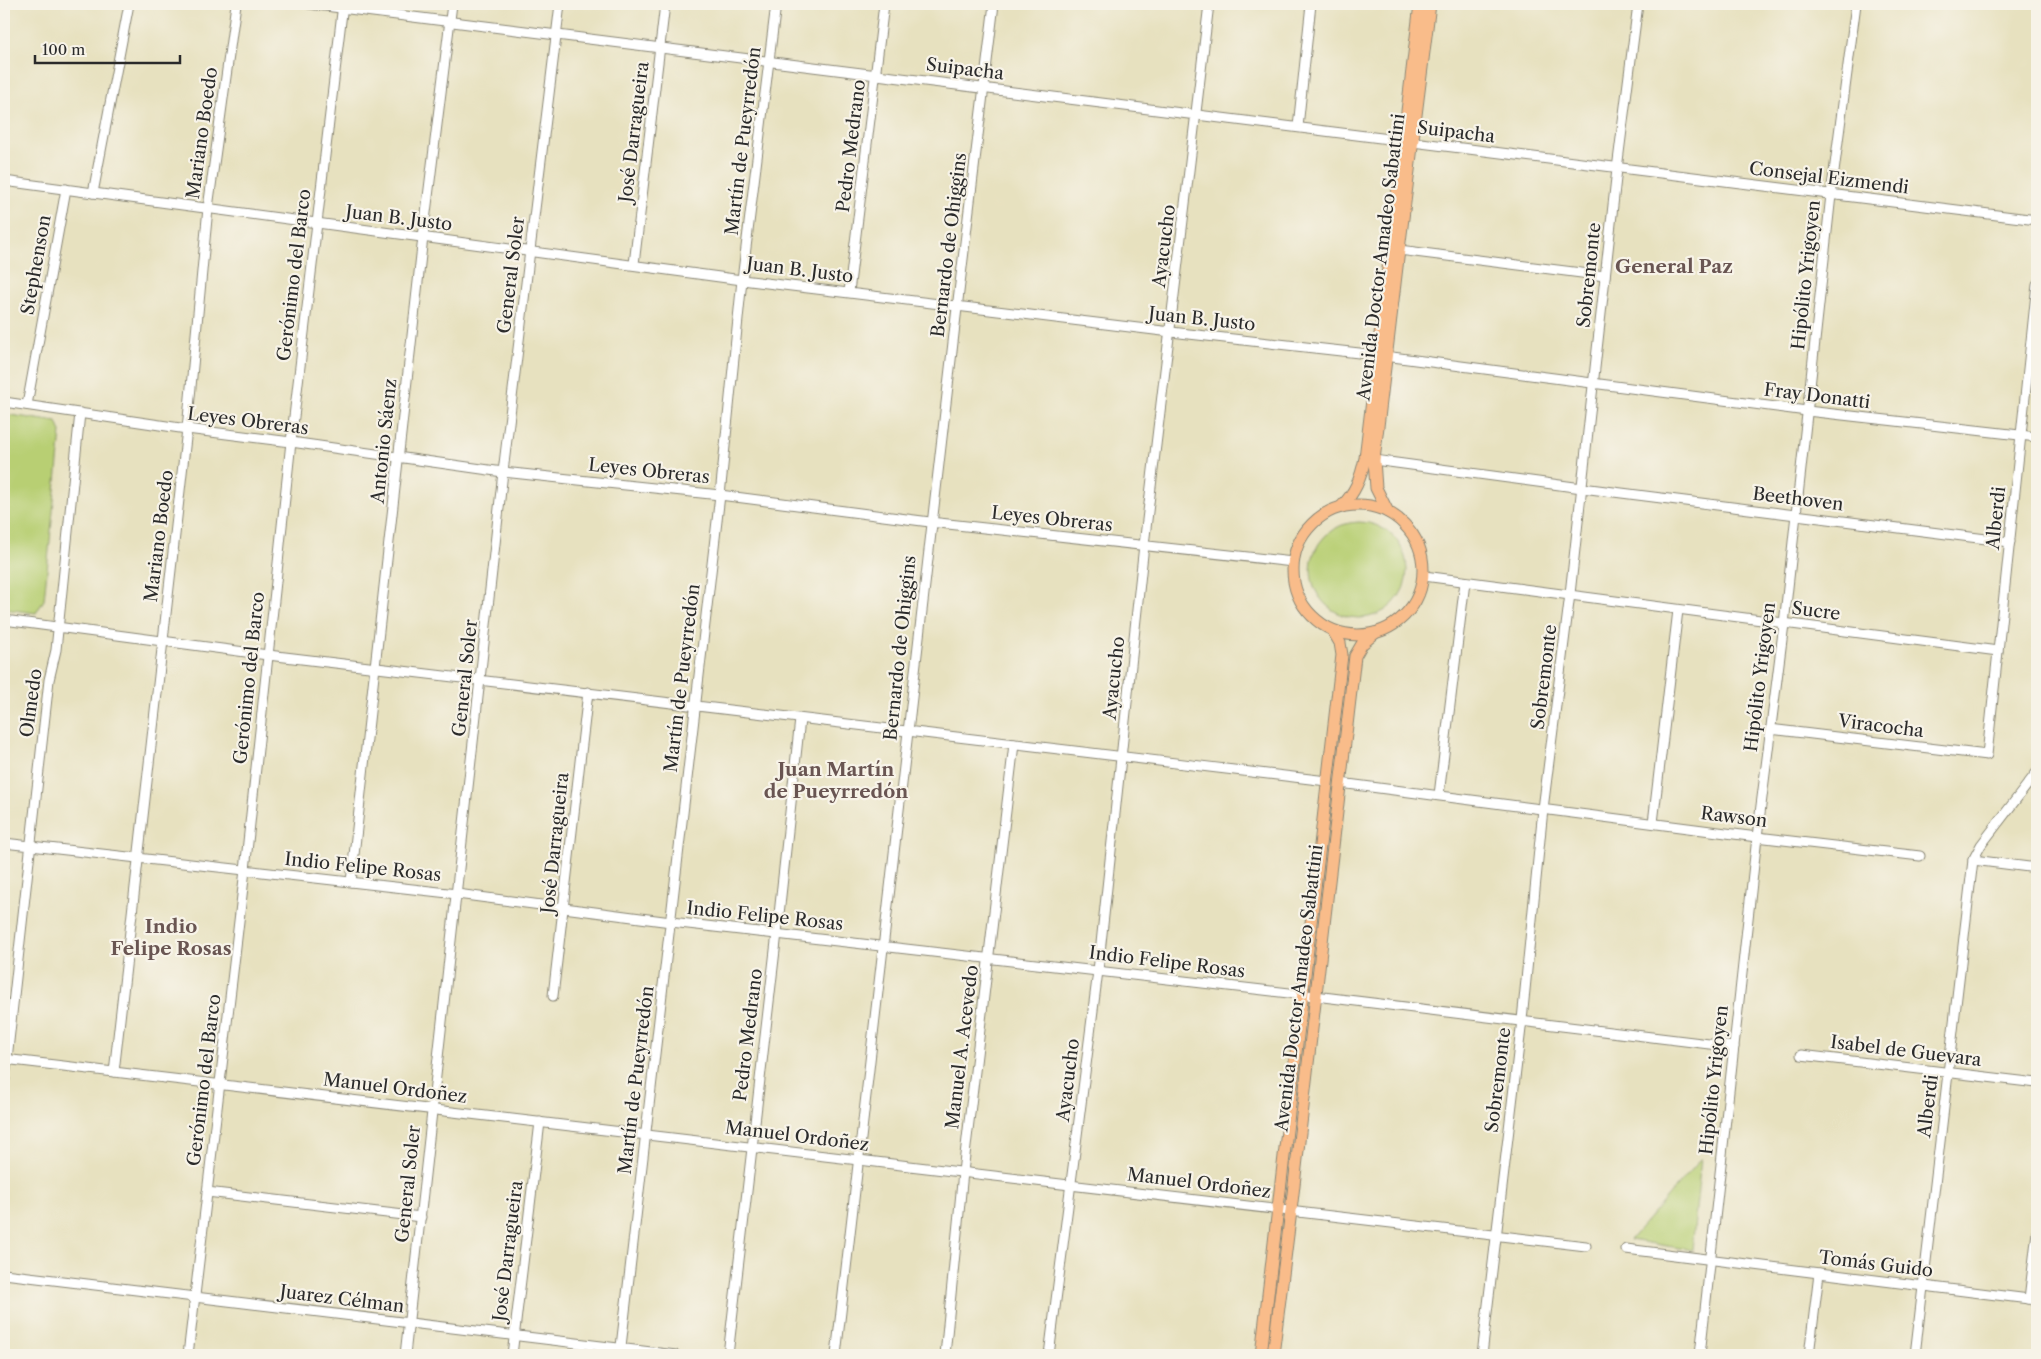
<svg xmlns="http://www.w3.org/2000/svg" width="2041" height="1359" viewBox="0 0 2041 1359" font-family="'Libre Caslon Text',serif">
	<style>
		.green { fill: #b8cf73; stroke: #727d4f }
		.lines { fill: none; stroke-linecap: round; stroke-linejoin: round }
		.minor-casing { stroke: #898675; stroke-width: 11 }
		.major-casing { stroke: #898675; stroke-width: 13 }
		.minor { stroke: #fff; stroke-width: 9 }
		.major { stroke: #f9bc8a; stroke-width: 11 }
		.labels { text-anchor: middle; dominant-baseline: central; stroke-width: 4.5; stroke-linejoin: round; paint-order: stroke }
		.street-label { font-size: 18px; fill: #2b2b2b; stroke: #f7f3e8 }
		.neighbourhood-label { font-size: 19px; font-weight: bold; fill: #695552; stroke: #f7f3e8 }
	</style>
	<rect width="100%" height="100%" fill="#f7f3e8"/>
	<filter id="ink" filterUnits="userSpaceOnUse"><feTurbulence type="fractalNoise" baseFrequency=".02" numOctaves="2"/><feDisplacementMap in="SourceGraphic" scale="10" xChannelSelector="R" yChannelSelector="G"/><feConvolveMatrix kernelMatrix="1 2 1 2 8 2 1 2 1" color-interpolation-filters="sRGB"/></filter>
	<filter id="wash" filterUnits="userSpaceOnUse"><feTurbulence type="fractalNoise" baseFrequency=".0096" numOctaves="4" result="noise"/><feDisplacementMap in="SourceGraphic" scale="20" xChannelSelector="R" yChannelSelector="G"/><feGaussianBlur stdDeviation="1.12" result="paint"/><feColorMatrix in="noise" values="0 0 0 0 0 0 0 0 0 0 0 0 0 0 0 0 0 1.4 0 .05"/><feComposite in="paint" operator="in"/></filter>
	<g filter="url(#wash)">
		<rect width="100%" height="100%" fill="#e7e1bf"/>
		<g class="green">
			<path d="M4 414 57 422 61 432 44 600 36 613 4 609Z"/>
			<circle cx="1359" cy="570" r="48"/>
			<path d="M1701 1158 1692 1250 1630 1240Z"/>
		</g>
	</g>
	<g filter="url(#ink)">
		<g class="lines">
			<defs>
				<g id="minor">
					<path d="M309 4 2037 220"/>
					<path d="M1298 127 1311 4"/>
					<path d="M4 181 742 280 1171 332 1377 355 1807 411 2037 437"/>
					<path d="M93 193 129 4"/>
					<path d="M1399 250 1605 276"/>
					<path d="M634 264 665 4"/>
					<path d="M849 292 884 4"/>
					<path d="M4 402 187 429 291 442 503 472 720 495 930 522 1293 562"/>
					<path d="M27 405 66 189"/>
					<path d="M1374 460 1582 488 2010 542"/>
					<path d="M1424 576 1998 651"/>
					<path d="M4 620 268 655 1327 781"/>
					<path d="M1770 729 1987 755 2037 284"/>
					<path d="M1340 783 1757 837 1920 856"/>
					<path d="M1439 795 1465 582"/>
					<path d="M1653 823 1678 610"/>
					<path d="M4 843 457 894 671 922 1315 996 1734 1047"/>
					<path d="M1973 860 2037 868"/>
					<path d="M351 882 423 237 452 4"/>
					<path d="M553 996 588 692"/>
					<path d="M1801 1055 2037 1083"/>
					<path d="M4 1059 1586 1246"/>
					<path d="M114 1072 187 429 208 208 236 4"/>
					<path d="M4 1086 49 680 56 650 80 413"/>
					<path d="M207 1192 421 1217"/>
					<path d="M1626 1249 2037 1300"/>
					<path d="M4 1274 676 1355"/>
					<path d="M2029 1299 2037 1232"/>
					<path d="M188 1355 245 870 291 442 343 4"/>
					<path d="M405 1355 503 472 560 4"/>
					<path d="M512 1355 540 1122"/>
					<path d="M620 1355 720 495 742 280 776 4"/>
					<path d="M728 1355 777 933 800 719"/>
					<path d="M836 1355C885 904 939 454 994 4"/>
					<path d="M945 1355 963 1172 1014 744"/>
					<path d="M1049 1355 1098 971 1144 545 1209 4"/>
					<path d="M1482 1355 1522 1020 1543 809 1570 594 1617 169 1638 4"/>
					<path d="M1700 1355 1757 837 1784 624 1831 195 1856 4"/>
					<path d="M1809 1355 1819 1273"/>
					<path d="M1915 1355 1973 860 1981 845 2037 772"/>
				</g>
				<g id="major">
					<circle cx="1358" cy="570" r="65"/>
					<path d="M1341 507C1355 493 1361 478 1365 458L1420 4"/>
					<path d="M1388 512 1376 488 1374 460 1399 250 1430 4"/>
					<path d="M1261 1355 1342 655 1340 643 1333 631"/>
					<path d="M1273 1355 1291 1211 1355 656 1362 644 1375 633"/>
				</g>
			</defs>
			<use href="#minor" class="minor-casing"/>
			<use href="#major" class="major-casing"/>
			<use href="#minor" class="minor"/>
			<use href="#major" class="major"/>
		</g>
	</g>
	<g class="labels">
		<g class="street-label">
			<text transform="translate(965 69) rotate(7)">Suipacha</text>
			<text transform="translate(634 132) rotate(-83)">José Darragueira</text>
			<text transform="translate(1456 132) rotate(7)">Suipacha</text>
			<text transform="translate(202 133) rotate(-82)">Mariano Boedo</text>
			<text transform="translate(743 141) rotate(-83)">Martín de Pueyrredón</text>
			<text transform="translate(851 146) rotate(-83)">Pedro Medrano</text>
			<text transform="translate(1829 178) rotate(7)">Consejal Eizmendi</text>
			<text transform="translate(399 218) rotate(7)">Juan B. Justo</text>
			<text transform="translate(949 245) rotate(-83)">Bernardo de Ohiggins</text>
			<text transform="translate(1164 246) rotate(-83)">Ayacucho</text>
			<text transform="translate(1381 257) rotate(-83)">Avenida Doctor Amadeo Sabattini</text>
			<text transform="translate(36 265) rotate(-80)">Stephenson</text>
			<text transform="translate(800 270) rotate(7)">Juan B. Justo</text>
			<text transform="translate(294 275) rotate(-83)">Gerónimo del Barco</text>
			<text transform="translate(511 275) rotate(-83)">General Soler</text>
			<text transform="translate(1589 275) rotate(-84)">Sobremonte</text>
			<text transform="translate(1806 275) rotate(-84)">Hipólito Yrigoyen</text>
			<text transform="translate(1202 319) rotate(6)">Juan B. Justo</text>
			<text transform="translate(1817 396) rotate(7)">Fray Donatti</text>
			<text transform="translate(248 421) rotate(7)">Leyes Obreras</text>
			<text transform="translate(384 441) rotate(-84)">Antonio Sáenz</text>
			<text transform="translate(649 471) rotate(6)">Leyes Obreras</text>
			<text transform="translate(1798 499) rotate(7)">Beethoven</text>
			<text transform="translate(1996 518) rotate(-84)">Alberdi</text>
			<text transform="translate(1052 519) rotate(6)">Leyes Obreras</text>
			<text transform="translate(159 536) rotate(-83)">Mariano Boedo</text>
			<text transform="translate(1816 611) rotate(7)">Sucre</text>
			<text transform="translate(900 648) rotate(-84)">Bernardo de Ohiggins</text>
			<text transform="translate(1544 677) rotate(-83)">Sobremonte</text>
			<text transform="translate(1760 677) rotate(-83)">Hipólito Yrigoyen</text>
			<text transform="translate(249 678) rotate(-84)">Gerónimo del Barco</text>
			<text transform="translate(465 678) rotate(-84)">General Soler</text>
			<text transform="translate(682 678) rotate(-83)">Martín de Pueyrredón</text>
			<text transform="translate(1114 678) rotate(-84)">Ayacucho</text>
			<text transform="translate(31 703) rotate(-82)">Olmedo</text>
			<text transform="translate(1881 726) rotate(7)">Viracocha</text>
			<text transform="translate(1734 817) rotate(7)">Rawson</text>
			<text transform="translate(555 843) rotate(-84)">José Darragueira</text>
			<text transform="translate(363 867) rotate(6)">Indio Felipe Rosas</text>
			<text transform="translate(765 916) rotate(6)">Indio Felipe Rosas</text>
			<text transform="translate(1167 962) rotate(7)">Indio Felipe Rosas</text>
			<text transform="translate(1299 988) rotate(-83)">Avenida Doctor Amadeo Sabattini</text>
			<text transform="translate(748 1035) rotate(-83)">Pedro Medrano</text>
			<text transform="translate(962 1047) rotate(-83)">Manuel A. Acevedo</text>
			<text transform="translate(1906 1051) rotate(7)">Isabel de Guevara</text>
			<text transform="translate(204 1080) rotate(-83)">Gerónimo del Barco</text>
			<text transform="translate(636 1080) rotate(-83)">Martín de Pueyrredón</text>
			<text transform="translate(1068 1080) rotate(-83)">Ayacucho</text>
			<text transform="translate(1498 1080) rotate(-83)">Sobremonte</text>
			<text transform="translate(1714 1080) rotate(-84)">Hipólito Yrigoyen</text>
			<text transform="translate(395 1088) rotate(7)">Manuel Ordoñez</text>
			<text transform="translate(1928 1106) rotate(-83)">Alberdi</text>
			<text transform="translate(797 1136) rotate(7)">Manuel Ordoñez</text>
			<text transform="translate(1199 1183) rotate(7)">Manuel Ordoñez</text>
			<text transform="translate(408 1184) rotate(-84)">General Soler</text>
			<text transform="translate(508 1251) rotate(-83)">José Darragueira</text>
			<text transform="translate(1876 1264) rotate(7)">Tomás Guido</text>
			<text transform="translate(342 1299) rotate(7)">Juarez Célman</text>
		</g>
		<g class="neighbourhood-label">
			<text x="1674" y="266">General Paz</text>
			<text x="836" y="769">Juan Martín<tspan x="836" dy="22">de Pueyrredón</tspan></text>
			<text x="171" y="926">Indio<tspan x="171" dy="22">Felipe Rosas</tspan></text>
		</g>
	</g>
	<rect width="2041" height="1359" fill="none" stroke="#f7f3e8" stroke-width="20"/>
	<path d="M35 55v8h145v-8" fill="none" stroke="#2b2b2b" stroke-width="2.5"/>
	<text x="42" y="55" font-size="15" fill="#2b2b2b" stroke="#f7f3e8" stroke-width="4" paint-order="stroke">100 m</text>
</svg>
